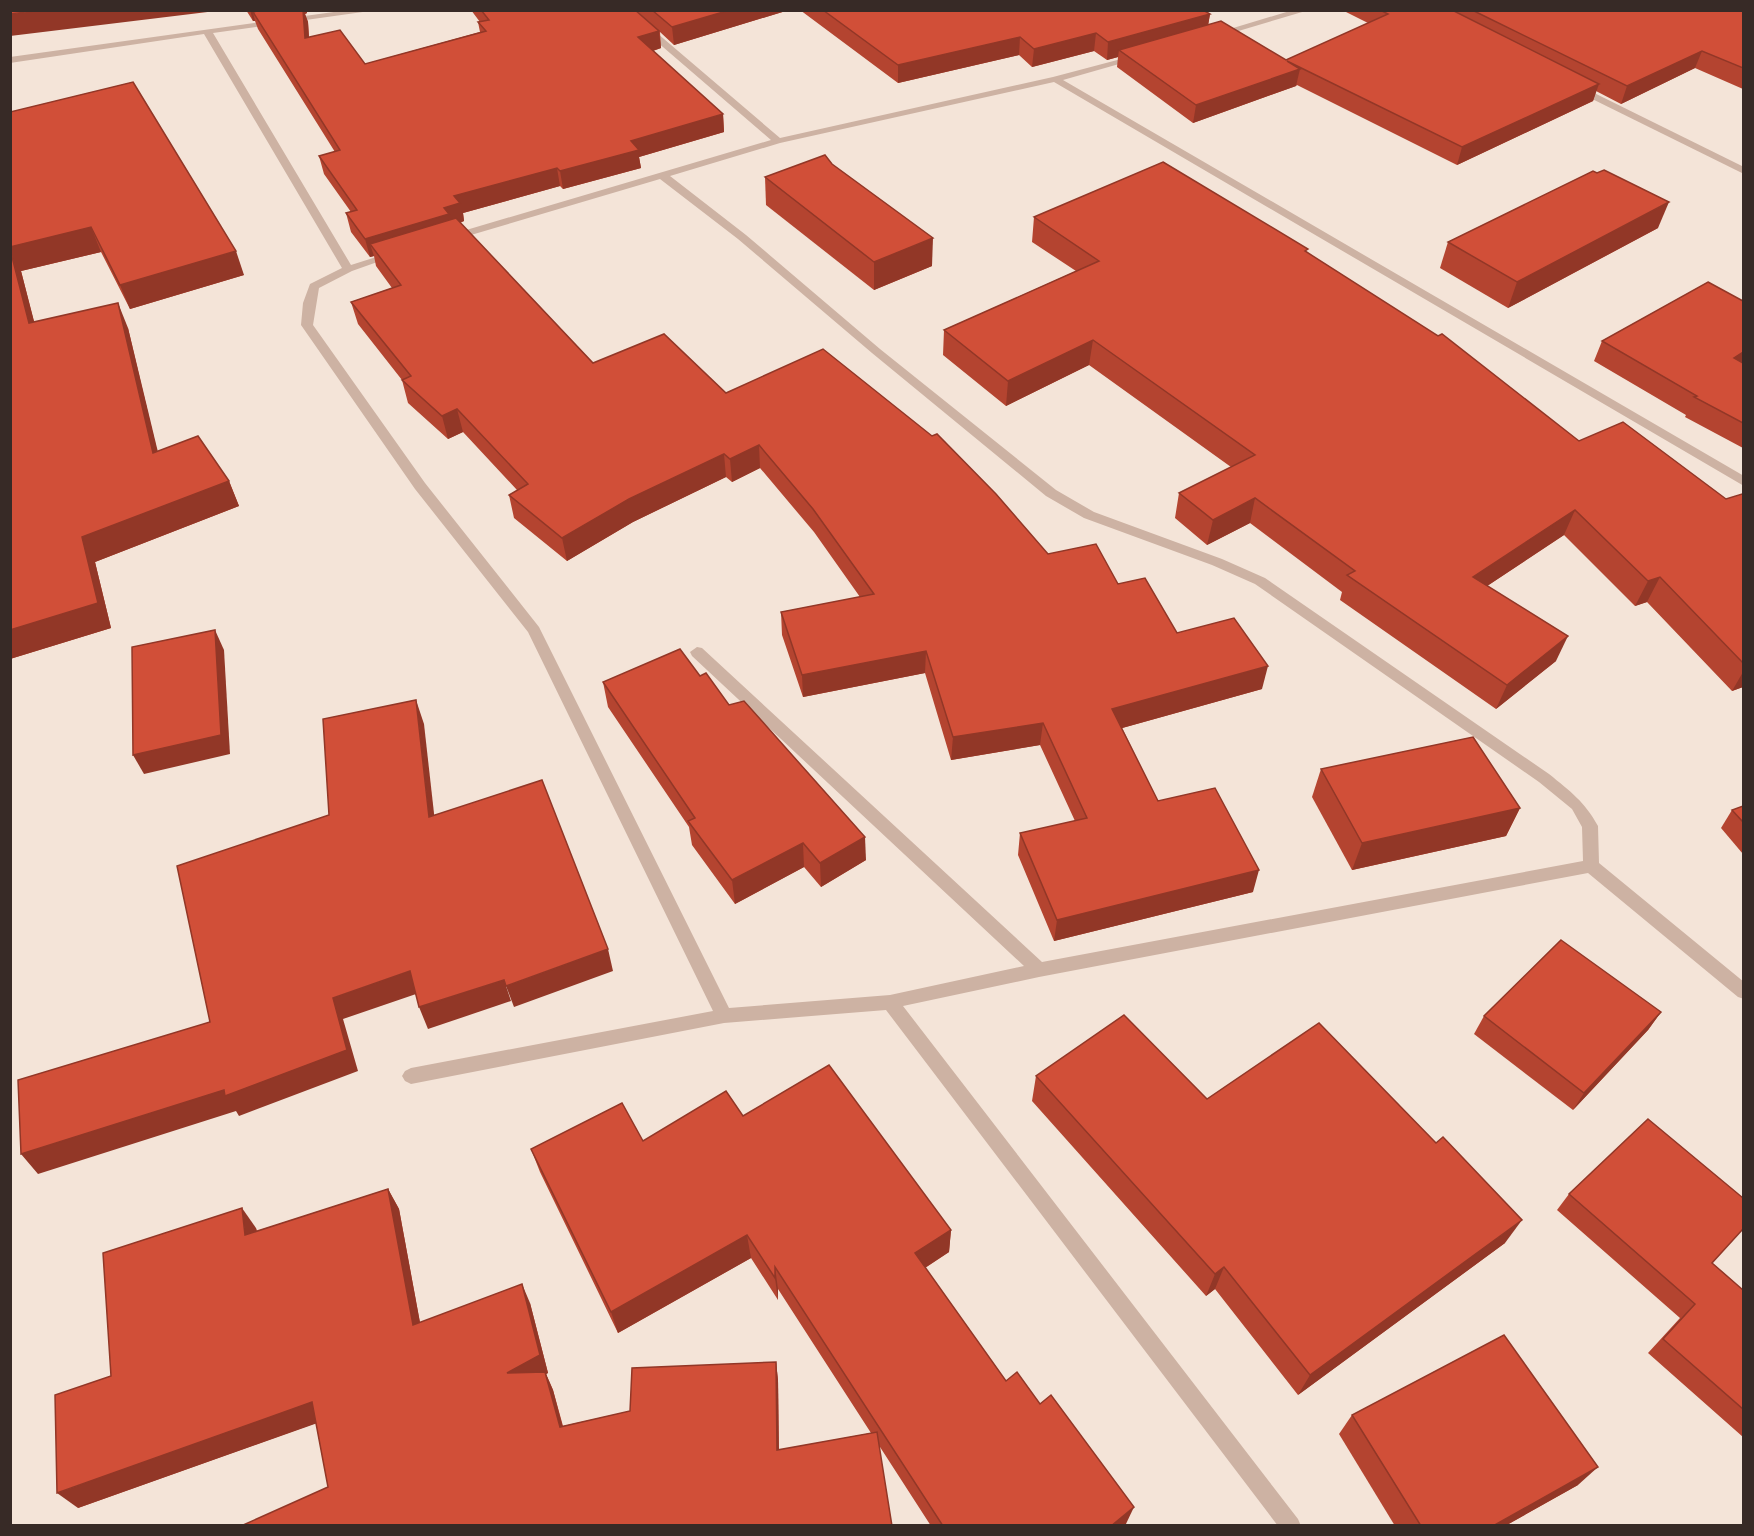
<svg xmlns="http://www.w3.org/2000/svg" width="1754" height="1536" viewBox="0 0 1754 1536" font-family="Overpass,sans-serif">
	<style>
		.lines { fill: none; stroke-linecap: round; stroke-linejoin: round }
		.minor { fill: #cdb2a3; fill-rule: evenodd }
		.wall { fill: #b44430 }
		.shaded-wall { fill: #923727 }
		.building { fill: #d14f38; stroke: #923727; stroke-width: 1.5 }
	</style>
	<rect width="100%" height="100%" fill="#f4e4d8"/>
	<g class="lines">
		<g class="minor">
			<path d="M348 10H377L213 33 351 265 392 252 397 255 352 271 319 288 313 325 425 483 539 627 729 1008 890 995 1024 966 692 656 690 652 697 647 702 648 1042 962 1583 861 1582 827 1572 809 1539 782 1255 584 1212 565 1084 518 1046 496 872 353 738 239 660 179 454 240H446V236L771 140 620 10H630L780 138 1053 77 1140 54V58L1063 80 1744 476V486L1054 82 780 143 670 176 746 235 880 349 1056 490 1094 512 1222 559 1265 578 1549 774C1570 791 1585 802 1598 826L1599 863 1744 982V999L1738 997 1588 873 1039 977 903 1006 1298 1519 1301 1526H1278L886 1010 724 1023 411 1084 405 1081 402 1076 405 1071 411 1068 713 1011 528 632 415 489 301 325 303 303 310 284 342 268 204 34 10 63V57Z"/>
			<path d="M1293 10H1309L1215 38 1210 35Z"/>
			<path d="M1574 86H1580L1744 167V174L1574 90Z"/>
		</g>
	</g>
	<g class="wall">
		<path d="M246 10H307V13L305 14 308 22 309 37 365 64 480 32 478 22H480L471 10H789L674 45 660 32 661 48 653 51 723 114 724 132 639 157 641 168 563 189 560 186 463 213 464 221 460 223 593 363 726 393 1048 554 1118 584 1177 633 1262 689 1122 728 1158 801 1253 892 1054 941 1018 855 1020 833 1075 821 1040 745 951 760 925 673 803 697 782 635 781 612 860 597 814 532 760 468 732 482 726 477 633 522 567 561 514 518 509 495 517 490 463 432 448 439 408 403 402 380 358 324 351 302 392 288 376 266 374 256 370 257 351 232 346 213 351 212 324 174 319 156 335 152 258 29 255 21H253Z"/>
		<path d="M800 10H1203L1210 14 1208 25 1286 60 1368 23 1342 10H1743V89L1695 68 1621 104 1596 91 1593 101 1457 165 1297 85 1296 86 1193 123 1117 67 1118 57 1107 60 1094 51 1032 67 1019 55 898 83Z"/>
		<path d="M10 112 244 275 130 309 101 252 21 271 34 322 128 328 157 451 229 481 239 506 95 562 111 628 10 659Z"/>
		<path d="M832 164 932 266 874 290 766 205 765 177Z"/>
		<path d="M1034 217 1307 253 1579 441 1726 499 1743 495V687L1732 691 1647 602 1635 606 1564 535 1487 586 1556 661 1496 709 1340 600 1342 592 1250 523 1207 545 1175 518 1179 493 1231 467 1089 365 1006 406 943 355 944 330 1076 271 1032 242Z"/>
		<path d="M1658 228 1508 308 1440 268 1448 242Z"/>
		<path d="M1743 301V448L1685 417 1686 415 1594 361 1602 341Z"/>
		<path d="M700 676 729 705 866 860 821 887 804 867 735 904 692 845 689 827 608 707 603 682Z"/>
		<path d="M1321 769 1520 808 1506 836 1352 870 1312 797Z"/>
		<path d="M1743 806V854L1721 828 1732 810Z"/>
		<path d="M1661 1012 1648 1030 1573 1110 1474 1034 1484 1016Z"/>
		<path d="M1036 1076 1207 1099 1505 1243 1298 1395 1215 1289 1206 1296 1032 1101Z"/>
		<path d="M743 1116 951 1230 949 1252 925 1268 1006 1381 1126 1525 1125 1526H931L880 1447 328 1487 316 1423 78 1508 111 1376 256 1228 257 1231 388 1189 399 1209 420 1323 530 1303 548 1373 546 1374 553 1390 563 1426 630 1411 776 1362 778 1380 779 1450 871 1433 778 1289V1300L751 1258 618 1333 540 1172 531 1149 643 1141Z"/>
		<path d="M1569 1194 1712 1263 1743 1290V1437L1648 1353 1680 1318 1557 1210Z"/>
		<path d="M1352 1415 1578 1485 1505 1526H1395L1339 1434Z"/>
	</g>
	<g class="shaded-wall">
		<path d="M42 10H224L10 36V14Z"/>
		<path d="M250 10H307V13L305 14 308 22 310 55 253 12 255 21H253Z"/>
		<path d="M730 10H789L674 45 672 27Z"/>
		<path d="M1210 14 1207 32 1119 50 1118 57 1107 60 1108 42Z"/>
		<path d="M659 31 661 48 640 55 638 37Z"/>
		<path d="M1096 33 1094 51 1032 67 1034 49Z"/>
		<path d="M1020 37 1019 55 898 83V65Z"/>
		<path d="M1702 51 1695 68 1621 104 1627 86Z"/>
		<path d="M1300 69 1296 86 1193 123 1196 105Z"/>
		<path d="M1599 84 1593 101 1457 165 1462 147Z"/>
		<path d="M723 114 724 132 639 157 641 168 563 189 560 171 631 141Z"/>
		<path d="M557 168 560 186 463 213 464 221 452 225 370 244 374 256 370 257 365 239 444 208 454 196Z"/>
		<path d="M1669 202 1658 228 1508 308 1517 282Z"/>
		<path d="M91 227 101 252 21 271 41 348 29 323 10 247Z"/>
		<path d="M933 238 932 266 874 290V262Z"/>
		<path d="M236 251 244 275 130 309 120 285Z"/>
		<path d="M118 303 128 328 164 477 153 453Z"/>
		<path d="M1093 340 1089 365 1006 406 1008 381Z"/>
		<path d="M1743 352V366L1734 358Z"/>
		<path d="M457 409 463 432 448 439 442 416Z"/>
		<path d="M759 445 760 468 732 482 730 459Z"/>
		<path d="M724 454 726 477 633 522 567 561 562 538 629 499Z"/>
		<path d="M229 481 239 506 95 562 111 628 10 659V630L82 537Z"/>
		<path d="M1255 498 1250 523 1207 545 1213 520Z"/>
		<path d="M1575 510 1564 535 1463 602 1473 577Z"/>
		<path d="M1660 577 1647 602 1635 606 1648 581Z"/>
		<path d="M215 630 224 650 230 754 144 774 133 755Z"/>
		<path d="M1568 636 1556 661 1496 709 1507 685Z"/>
		<path d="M926 651 925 673 803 697 802 675Z"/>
		<path d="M1268 666 1262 689 1108 732 1112 709Z"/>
		<path d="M1743 672V687L1732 691Z"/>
		<path d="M416 700 424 724 437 840 429 817Z"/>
		<path d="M1043 723 1040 745 951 760 953 737Z"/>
		<path d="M1520 808 1506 836 1352 870 1362 843Z"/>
		<path d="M865 837 866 860 821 887 820 863Z"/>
		<path d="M803 843 804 867 735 904 732 880Z"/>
		<path d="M1259 870 1253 892 1054 941 1057 920Z"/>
		<path d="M608 949 613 971 514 1007 506 986Z"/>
		<path d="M410 971 419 993 343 1019 358 1071 239 1116 236 1111 38 1174 21 1154 333 998Z"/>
		<path d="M504 980 511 1001 428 1029 419 1007Z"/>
		<path d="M1661 1012 1648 1030 1573 1110 1584 1093Z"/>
		<path d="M388 1189 399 1209 424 1344 413 1325Z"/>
		<path d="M242 1208 256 1228 260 1255 245 1235Z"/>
		<path d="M1522 1220 1505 1243 1298 1395 1310 1375Z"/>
		<path d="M951 1230 949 1252 914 1275 915 1253Z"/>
		<path d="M747 1235 751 1258 618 1333 611 1312Z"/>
		<path d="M775 1267 778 1289V1300L775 1278Z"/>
		<path d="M1224 1267 1215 1289 1206 1296 1215 1274Z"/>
		<path d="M522 1284 530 1303 548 1373 546 1374 553 1390 567 1443 507 1373Z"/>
		<path d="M776 1362 778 1380 779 1466 777 1450Z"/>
		<path d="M312 1402 326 1420 78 1508 57 1493Z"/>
		<path d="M1598 1467 1578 1485 1505 1526H1493Z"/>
		<path d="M1134 1507 1125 1526H1111Z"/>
	</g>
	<g class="building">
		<path d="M10 10H42L10 14Z"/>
		<path d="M262 10H303L305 38 340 30 365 64 486 31 478 22 489 20 481 10H635L659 31 638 37 723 114 631 141 639 150 560 171 557 168 454 196 460 203 444 208 449 214 365 239 346 213 357 210 319 156 340 150 253 12Z"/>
		<path d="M652 10H730L672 27Z"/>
		<path d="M823 10H1203L1210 14 1108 42 1096 33 1034 49 1020 37 898 65Z"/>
		<path d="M1380 10H1452L1599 84 1462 147 1287 61 1300 69 1196 105 1119 50 1221 21 1286 60 1388 14Z"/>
		<path d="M1472 10H1743V68L1702 51 1627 86Z"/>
		<path d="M133 82 236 251 120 285 91 227 10 247V112Z"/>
		<path d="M825 155 832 164 933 238 874 262 765 177Z"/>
		<path d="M1163 162 1308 249 1305 251 1438 336 1442 334 1579 441 1623 422 1726 499 1742 494 1743 495V663L1660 577 1648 581 1575 510 1473 577 1568 636 1507 685 1347 575 1355 571 1255 498 1213 520 1179 493 1255 455 1093 340 1008 381 944 330 1099 261 1034 217Z"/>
		<path d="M1604 170 1669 202 1517 282 1448 242 1593 171 1597 173Z"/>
		<path d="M456 218 593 363 664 334 726 393 823 349 932 436 937 434 996 494 1048 554 1096 544 1118 584 1145 578 1177 633 1234 618 1268 666 1112 709 1158 801 1215 788 1259 870 1057 920 1020 833 1087 818 1043 723 953 737 926 651 802 675 781 612 874 594 813 509 759 445 730 459 724 454 629 499 562 538 509 495 528 484 457 409 442 416 402 380 411 376 351 302 401 285 370 244Z"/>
		<path d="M10 249 29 323 118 303 153 453 198 436 229 481 82 537 98 603 10 630Z"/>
		<path d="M1708 282 1743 301V352L1734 358 1743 363V423L1694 397 1697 396 1602 341Z"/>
		<path d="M215 630 221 735 133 755 132 647Z"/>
		<path d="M680 649 700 676 706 673 729 705 744 701 865 837 820 863 803 843 732 880 688 821 695 818 603 682Z"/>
		<path d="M416 700 429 817 542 780 608 949 506 986 504 980 419 1007 410 971 333 998 347 1050 225 1096 224 1090 21 1154 18 1080 210 1022 177 866 329 815 323 719Z"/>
		<path d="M1473 737 1520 808 1362 843 1321 769Z"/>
		<path d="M1743 806V822L1732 810Z"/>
		<path d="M1561 940 1661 1012 1584 1093 1484 1016Z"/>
		<path d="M1124 1015 1207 1099 1319 1023 1436 1143 1443 1137 1522 1220 1310 1375 1224 1267 1215 1274 1036 1076Z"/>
		<path d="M829 1065 951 1230 915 1253 1006 1381 1017 1372 1040 1404 1051 1395 1134 1507 1111 1526H943L775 1267V1278L747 1235 611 1312 531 1149 622 1103 643 1141 726 1091 743 1116Z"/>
		<path d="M1648 1119 1743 1198V1229L1712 1263 1743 1290V1409L1663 1339 1695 1304 1569 1194Z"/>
		<path d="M388 1189 413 1325 522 1284 540 1355 507 1373 545 1372 560 1427 630 1411 632 1368 776 1362 777 1450 877 1432 892 1526H241L328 1487 312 1402 57 1493 55 1395 111 1376 103 1253 242 1208 245 1235Z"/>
		<path d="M1504 1335 1598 1467 1493 1526H1421L1352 1415Z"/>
	</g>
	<rect width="1754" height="1536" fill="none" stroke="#372a26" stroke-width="24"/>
</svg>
